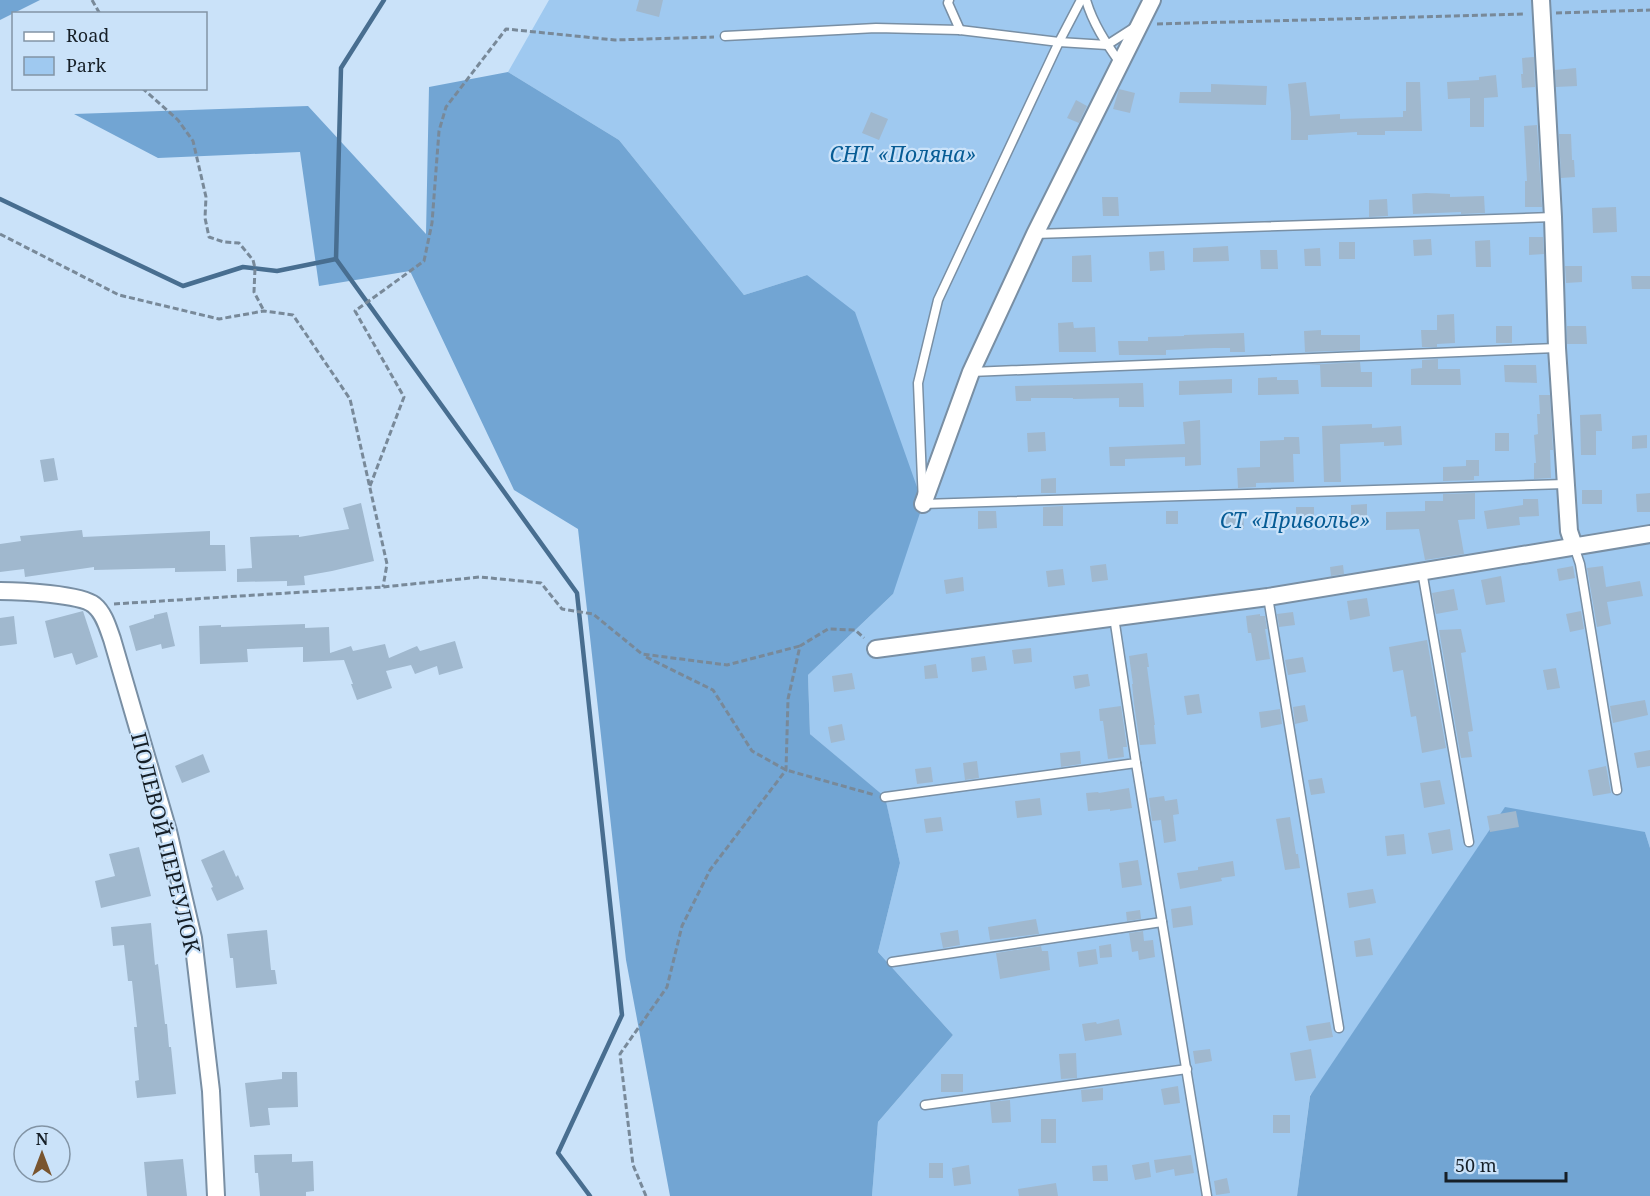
<svg xmlns="http://www.w3.org/2000/svg" width="1650" height="1196" viewBox="0 0 1650 1196" font-family="'Noto Serif',serif">
	<style>
		.green { fill: #9fc9f0 }
		.forest { fill: #72a5d3 }
		.lines { fill: none; stroke-linecap: round; stroke-linejoin: round }
		.stream { stroke: #486e90; stroke-width: 4.5 }
		.building { fill: #a0b8ce }
		.service-casing { stroke: #798fa4; stroke-width: 11 }
		.minor-casing { stroke: #798fa4; stroke-width: 20 }
		.path { stroke: #788999; stroke-width: 3; stroke-dasharray: 6 3; stroke-linecap: butt }
		.service { stroke: #fff; stroke-width: 8 }
		.minor { stroke: #fff; stroke-width: 16 }
		.labels { text-anchor: middle; dominant-baseline: central; stroke-width: 4.5; stroke-linejoin: round; paint-order: stroke }
		.park-label { font-size: 21px; font-style: italic; fill: #075c95; stroke: #cae2f9 }
		.street-label { font-size: 21px; fill: #161f27; stroke: #cae2f9 }
	</style>
	<rect width="100%" height="100%" fill="#cae2f9"/>
	<path class="green" d="M549 0H1650V848L1645 832 1310 1095 1297 1196H872L878 1122 953 1035 878 952 900 863 885 798 810 734 808 675 893 594 807 275 744 295 619 140 508 72Z"/>
	<g class="forest">
		<path d="M0 0H40L0 20Z"/>
		<path d="M508 72 619 140 744 295 807 275 855 312 923 504 893 594 808 675 810 734 885 797 900 863 878 952 953 1035 878 1122 872 1196H670L626 960 578 529 514 490 410 271 319 286 300 152 158 158 74 114 308 106 426 234 429 87Z"/>
		<path d="M1505 807 1645 832 1650 848V1196H1297L1310 1096Z"/>
	</g>
	<g class="lines">
		<g class="stream">
			<path d="M384 0 341 68 336 259 577 593 622 1015 558 1153 590 1196"/>
			<path d="M0 199 183 286 243 267 277 271 336 259"/>
		</g>
	</g>
	<g class="building">
		<path d="M639 0H663L659 17 636 11Z"/>
		<path d="M1534 57 1535 87 1522 88 1521 74H1523L1522 58Z"/>
		<path d="M1576 68 1577 86 1556 87 1555 70Z"/>
		<path d="M1496 75 1498 97 1484 98V127H1470V98L1448 99 1447 82 1479 80V77Z"/>
		<path d="M1306 82 1310 116 1340 114V119L1403 117V111H1406V82H1420L1422 131H1385V135H1357V132L1308 135V140H1291V113L1288 84Z"/>
		<path d="M1211 84 1267 86 1266 105 1179 103 1180 92H1211Z"/>
		<path d="M1119 89 1135 93 1130 113 1113 109Z"/>
		<path d="M1076 100 1087 106 1079 123 1067 118Z"/>
		<path d="M871 112 888 119 879 140 862 133Z"/>
		<path d="M1537 125 1542 207H1525V181H1527L1524 126Z"/>
		<path d="M1559 134H1571L1572 160H1574L1575 177 1561 178Z"/>
		<path d="M1426 193 1450 194V197L1484 196 1485 213 1461 214V212L1413 214 1412 194Z"/>
		<path d="M1102 197H1118L1119 216H1103Z"/>
		<path d="M1387 199 1388 216 1369 217V200Z"/>
		<path d="M1616 207 1617 232 1593 233 1592 208Z"/>
		<path d="M1529 237H1543L1544 254 1529 255Z"/>
		<path d="M1431 239 1432 255 1414 256 1413 240Z"/>
		<path d="M1490 240 1491 267H1476L1475 241Z"/>
		<rect x="1339" y="242" width="16" height="17"/>
		<path d="M1228 246 1229 261 1193 262V248Z"/>
		<path d="M1320 248 1321 266H1305L1304 249Z"/>
		<path d="M1260 250H1277L1278 269H1261Z"/>
		<path d="M1164 251 1165 270 1150 271 1149 252Z"/>
		<path d="M1091 255 1092 282H1072V256Z"/>
		<path d="M1565 266H1582V282L1566 283Z"/>
		<path d="M1631 276H1650V289H1632Z"/>
		<path d="M1454 314 1455 343 1437 344V347H1422L1421 330H1437V315Z"/>
		<path d="M1073 322 1074 328 1095 327 1096 352H1059L1058 323Z"/>
		<rect x="1496" y="326" width="16" height="17"/>
		<path d="M1567 326H1586L1587 344H1567Z"/>
		<path d="M1321 330V335H1360V350L1305 352 1304 331Z"/>
		<path d="M1244 333 1245 352H1230V348H1214L1166 350V355H1119L1118 341H1148V337L1184 336V335Z"/>
		<path d="M1438 359V369H1460L1461 385H1411V369L1422 368V360Z"/>
		<path d="M1360 362 1361 372H1372V387H1321L1320 365H1305Z"/>
		<path d="M1504 365H1536L1537 383 1505 382Z"/>
		<path d="M1277 377V380H1298L1299 394 1258 395V378Z"/>
		<path d="M1232 379V393L1179 395V381Z"/>
		<path d="M1143 383 1144 407H1119V398L1073 399V398H1031V401H1016L1015 386Z"/>
		<path d="M1539 395H1550L1553 450H1550L1551 478 1534 479V463H1536L1534 435 1538 434 1537 414H1540Z"/>
		<path d="M1601 414 1602 431H1596V455H1581L1580 415Z"/>
		<path d="M1200 420 1201 465 1185 466V457L1125 459V466H1110L1109 447 1185 444 1183 422Z"/>
		<path d="M1372 424V428L1401 426 1402 445 1384 446V442L1340 444 1341 482H1324L1322 426Z"/>
		<path d="M1045 432 1046 451 1028 452 1027 433Z"/>
		<rect x="1495" y="433" width="14" height="18"/>
		<path d="M1647 435V448L1632 449V436Z"/>
		<path d="M1284 437H1299L1300 454H1293L1294 482 1256 483V487L1238 488 1237 468 1260 467V441L1284 440Z"/>
		<path d="M54 458 58 480 44 482 40 460Z"/>
		<path d="M1466 460H1479V476H1474V480L1443 481V467L1466 466Z"/>
		<path d="M1056 478V493H1041V479Z"/>
		<rect x="1582" y="490" width="20" height="14"/>
		<path d="M1475 493V519L1458 520 1464 554 1425 560 1419 529 1386 530V512L1425 511V501H1443V494Z"/>
		<path d="M1650 493V512H1637L1636 494Z"/>
		<path d="M1523 499H1538L1539 516 1519 517 1520 525 1487 529 1484 511 1523 505Z"/>
		<path d="M361 503 374 561 332 571 304 576 305 585 287 586V581L237 582V569L252 568 250 537 299 535V537L349 529 343 508Z"/>
		<path d="M1367 504V517H1351V505Z"/>
		<path d="M1063 506V526H1043V507Z"/>
		<rect x="1296" y="507" width="18" height="15"/>
		<path d="M1225 510H1243L1244 529 1226 530Z"/>
		<path d="M978 511H996L997 528 978 529Z"/>
		<rect x="1166" y="511" width="12" height="13"/>
		<path d="M82 530 83 537 210 531V545H225L226 571 175 572V568L94 570V567L25 577 24 569 0 572V544L21 541 20 536Z"/>
		<path d="M1106 564 1108 580 1092 582 1090 566Z"/>
		<path d="M1343 565 1344 574 1331 576 1330 567Z"/>
		<path d="M1573 566 1575 578 1559 581 1557 569Z"/>
		<path d="M1603 566 1606 587 1640 581 1643 596 1607 602 1611 624 1597 627 1587 568Z"/>
		<path d="M1063 569 1065 585 1048 587 1046 571Z"/>
		<path d="M1501 576 1505 602 1486 605 1481 580Z"/>
		<path d="M963 577 964 591 946 594 944 580Z"/>
		<path d="M1454 589 1458 610 1436 614 1432 593Z"/>
		<path d="M1367 598 1370 616 1350 620 1347 601Z"/>
		<path d="M83 611 98 657 76 665 72 653 54 658 45 621Z"/>
		<path d="M1581 611 1584 629 1570 632 1566 614Z"/>
		<path d="M167 612 175 646 162 649 161 644 136 651 129 626 154 618V615Z"/>
		<path d="M1293 612 1295 625 1279 627 1277 614Z"/>
		<path d="M1260 614V616H1265L1267 629H1265L1270 659 1256 661 1251 633H1248L1246 616Z"/>
		<path d="M14 616 17 644 0 646V618Z"/>
		<path d="M305 624V628L329 627 330 653 351 646 353 651 385 644 389 658 417 646 420 651 455 641 463 668 439 675 437 666 415 674 411 665 386 671 392 688 357 700 351 684H353L344 660 303 662V647L247 649 248 662 200 664 199 626 221 625V627Z"/>
		<path d="M1461 629 1466 652 1461 653 1473 731 1468 732 1472 757 1461 758 1439 630Z"/>
		<path d="M1427 640 1446 748 1422 753 1416 716 1411 717 1403 670 1393 672 1389 647Z"/>
		<path d="M1031 648 1032 662 1014 664 1012 650Z"/>
		<path d="M1147 653 1149 667H1147L1155 725H1154L1156 744 1140 745 1134 704 1132 684H1133L1129 656Z"/>
		<path d="M985 656 987 670 972 672 971 658Z"/>
		<path d="M1303 657 1306 672 1288 675 1285 660Z"/>
		<path d="M936 664 938 678 925 679 924 666Z"/>
		<path d="M1556 668 1560 688 1547 690 1543 670Z"/>
		<path d="M852 673 855 689 834 692 832 676Z"/>
		<path d="M1088 674 1090 686 1075 689 1073 676Z"/>
		<path d="M1199 694 1202 713 1187 715 1184 696Z"/>
		<path d="M1645 700 1648 715 1613 723 1610 706Z"/>
		<path d="M1305 705 1308 721 1295 724 1293 707Z"/>
		<path d="M1121 706 1127 747H1123L1124 757 1108 759 1103 721H1100L1099 709Z"/>
		<path d="M1280 709 1282 724 1261 728 1259 712Z"/>
		<path d="M842 724 845 740 831 743 828 727Z"/>
		<path d="M1650 750V766L1637 768 1634 753Z"/>
		<path d="M1080 751 1081 764 1061 767 1060 753Z"/>
		<path d="M203 754 210 772 182 783 175 766Z"/>
		<path d="M977 761 979 778 965 780 963 763Z"/>
		<path d="M1606 766 1611 793 1593 796 1588 770Z"/>
		<path d="M931 767 933 782 917 784 915 769Z"/>
		<path d="M1322 778 1325 793 1311 795 1308 780Z"/>
		<path d="M1440 780 1445 804 1424 808 1420 783Z"/>
		<path d="M1129 788 1132 808 1110 811V809L1088 811 1086 793 1098 792 1099 793Z"/>
		<path d="M1164 796 1165 801 1177 799 1179 814 1173 815 1176 841 1164 843 1161 820 1152 821 1149 798Z"/>
		<path d="M1040 798 1042 815 1017 818 1015 801Z"/>
		<path d="M1516 811 1519 827 1490 832 1487 816Z"/>
		<path d="M941 817 943 831 926 833 924 819Z"/>
		<path d="M1290 817 1296 854H1298L1300 868 1285 870 1276 819Z"/>
		<path d="M1450 829 1453 850 1432 854 1428 833Z"/>
		<path d="M1404 834 1406 854 1387 856 1385 836Z"/>
		<path d="M139 847 151 896 101 908 95 881 115 876 109 854Z"/>
		<path d="M224 850 236 877 238 875 244 889 217 901 211 888 213 887 201 860Z"/>
		<path d="M1138 860 1142 885 1122 888 1119 863Z"/>
		<path d="M1233 861 1235 876 1221 878 1222 881 1180 889 1177 873 1198 870V867Z"/>
		<path d="M1373 889 1376 903 1349 908 1347 893Z"/>
		<path d="M1191 906 1193 925 1173 928 1171 909Z"/>
		<path d="M1140 910 1141 919 1127 921 1126 912Z"/>
		<path d="M1036 919 1039 934 990 940 988 927Z"/>
		<path d="M151 923 155 965 158 964 165 1024H167L169 1047H171L176 1094 137 1098 135 1081 139 1080 134 1027H137L132 981H128L124 945 113 946 111 927Z"/>
		<path d="M267 930 271 970H275L277 984 236 988 233 958H230L227 934Z"/>
		<path d="M958 930 960 945 943 948 940 933Z"/>
		<path d="M1143 931 1144 941 1153 940 1155 957 1139 960 1138 951 1132 952 1129 933Z"/>
		<path d="M1370 938 1373 955 1356 957 1354 941Z"/>
		<path d="M1111 944 1112 957 1100 958 1099 946Z"/>
		<path d="M1041 946 1042 951H1048L1050 970 1000 979 996 953Z"/>
		<path d="M1096 949 1098 964 1079 967 1077 952Z"/>
		<path d="M1119 1019 1122 1035 1085 1041 1082 1024 1096 1022 1097 1024Z"/>
		<path d="M1330 1022 1333 1037 1309 1041 1306 1026Z"/>
		<path d="M1210 1049 1212 1061 1195 1064 1193 1051Z"/>
		<path d="M1311 1049 1316 1078 1295 1081 1290 1053Z"/>
		<path d="M1076 1053 1077 1078 1061 1079 1059 1054Z"/>
		<path d="M282 1072H297L298 1107 268 1108 270 1125 250 1127 245 1083 282 1079Z"/>
		<rect x="941" y="1074" width="22" height="18"/>
		<path d="M1178 1086 1180 1103 1164 1105 1161 1089Z"/>
		<path d="M1103 1088V1100L1082 1102 1081 1090Z"/>
		<path d="M1010 1100 1011 1122 992 1123 990 1102Z"/>
		<rect x="1273" y="1115" width="17" height="18"/>
		<rect x="1041" y="1119" width="15" height="24"/>
		<path d="M292 1154V1162L313 1161 314 1191 306 1192V1196H260L258 1173H255L254 1155Z"/>
		<path d="M1191 1155 1194 1173 1175 1176 1174 1169 1156 1173 1154 1160Z"/>
		<path d="M183 1159 187 1196H147L144 1162Z"/>
		<path d="M1149 1162 1151 1177 1135 1180 1132 1165Z"/>
		<rect x="929" y="1163" width="14" height="15"/>
		<path d="M969 1165 971 1184 954 1186 952 1168Z"/>
		<path d="M1107 1165 1108 1181H1093L1092 1166Z"/>
		<path d="M1227 1178 1230 1193 1216 1195 1214 1181Z"/>
		<path d="M1056 1183 1058 1196H1019L1018 1189Z"/>
	</g>
	<g class="lines">
		<defs>
			<g id="service">
				<path d="M949 0 948 3 960 30"/>
				<path d="M1081 0 1059 42 938 300 918 383 923 504 1565 484"/>
				<path d="M1086 0C1093 24 1106 43 1120 63"/>
				<path d="M725 36 876 28 960 30 1059 42 1107 45 1135 27"/>
				<path d="M1035 234 1553 217"/>
				<path d="M971 372 1557 348"/>
				<path d="M1574 546 1580 564 1617 790"/>
				<path d="M1422 571 1469 842"/>
				<path d="M1268 597 1339 1028"/>
				<path d="M1136 763 1207 1196"/>
				<path d="M885 797 1136 763 1114 617"/>
				<path d="M892 962 1162 922"/>
				<path d="M925 1105 1187 1069"/>
			</g>
			<g id="minor">
				<path d="M1541 0 1553 217 1557 348 1569 531 1574 546"/>
				<path d="M923 504 971 372 1035 234 1152 0"/>
				<path d="M0 591C19 591 81 594 94 605 104 613 108 628 112 639L168 831 193 938 211 1091 216 1196"/>
				<path d="M876 649 1268 597 1650 534"/>
			</g>
		</defs>
		<use href="#service" class="service-casing"/>
		<use href="#minor" class="minor-casing"/>
		<g class="path">
			<path d="M92 0 100 14"/>
			<path d="M1556 13 1650 10"/>
			<path d="M1157 24 1525 14"/>
			<path d="M142 88 178 120 193 141 206 197 205 218 209 237 224 242 239 243 253 260 255 268 254 292 264 311"/>
			<path d="M0 234 119 295 219 319 264 311 293 315 350 399 387 564 383 587"/>
			<path d="M370 486 404 397 355 311 424 261 432 223 439 131 446 107 506 29 615 40 714 37"/>
			<path d="M114 604 383 587 480 577 541 583 562 609 593 614 642 654 727 665 800 646"/>
			<path d="M646 657 713 690 752 751 786 770 875 795"/>
			<path d="M646 1196 633 1165 620 1054 667 987 682 926 710 870 786 770 788 699 800 646 828 629 855 630 864 638"/>
		</g>
		<use href="#service" class="service"/>
		<use href="#minor" class="minor"/>
	</g>
	<g class="labels">
		<g class="park-label">
			<text x="903" y="154">СНТ «Поляна»</text>
			<text x="1295" y="520">СТ «Приволье»</text>
		</g>
		<g class="street-label">
			<text transform="translate(166 843) rotate(76)">ПОЛЕВОЙ ПЕРЕУЛОК</text>
		</g>
	</g>
	<rect x="12" y="12" width="195" height="78" fill="#cae2f9" stroke="#8294a5" stroke-width="1.5"/>
	<rect x="24" y="32" width="30" height="9" fill="#ffffff" stroke="#8294a5" stroke-width="1.5"/>
	<text x="66" y="42" font-size="18" fill="#161f27">Road</text>
	<rect x="24" y="57" width="30" height="18" fill="#9fc9f0" stroke="#8294a5" stroke-width="1.5"/>
	<text x="66" y="72" font-size="18" fill="#161f27">Park</text>
	<g transform="translate(42 1154)"><circle r="28" fill="#cae2f9" stroke="#8294a5" stroke-width="1.5"/>
	<path d="M0-4.5L10 22L0 15L-10 22Z" fill="#79552f"/>
	<text y="-9" font-size="16" font-weight="bold" text-anchor="middle" fill="#161f27">N</text>
	</g>
	<path d="M1446 1172v9h120v-9" fill="none" stroke="#161f27" stroke-width="3"/>
	<text x="1455" y="1172" font-size="18" fill="#161f27" stroke="#cae2f9" stroke-width="4.5" paint-order="stroke">50 m</text>
</svg>
